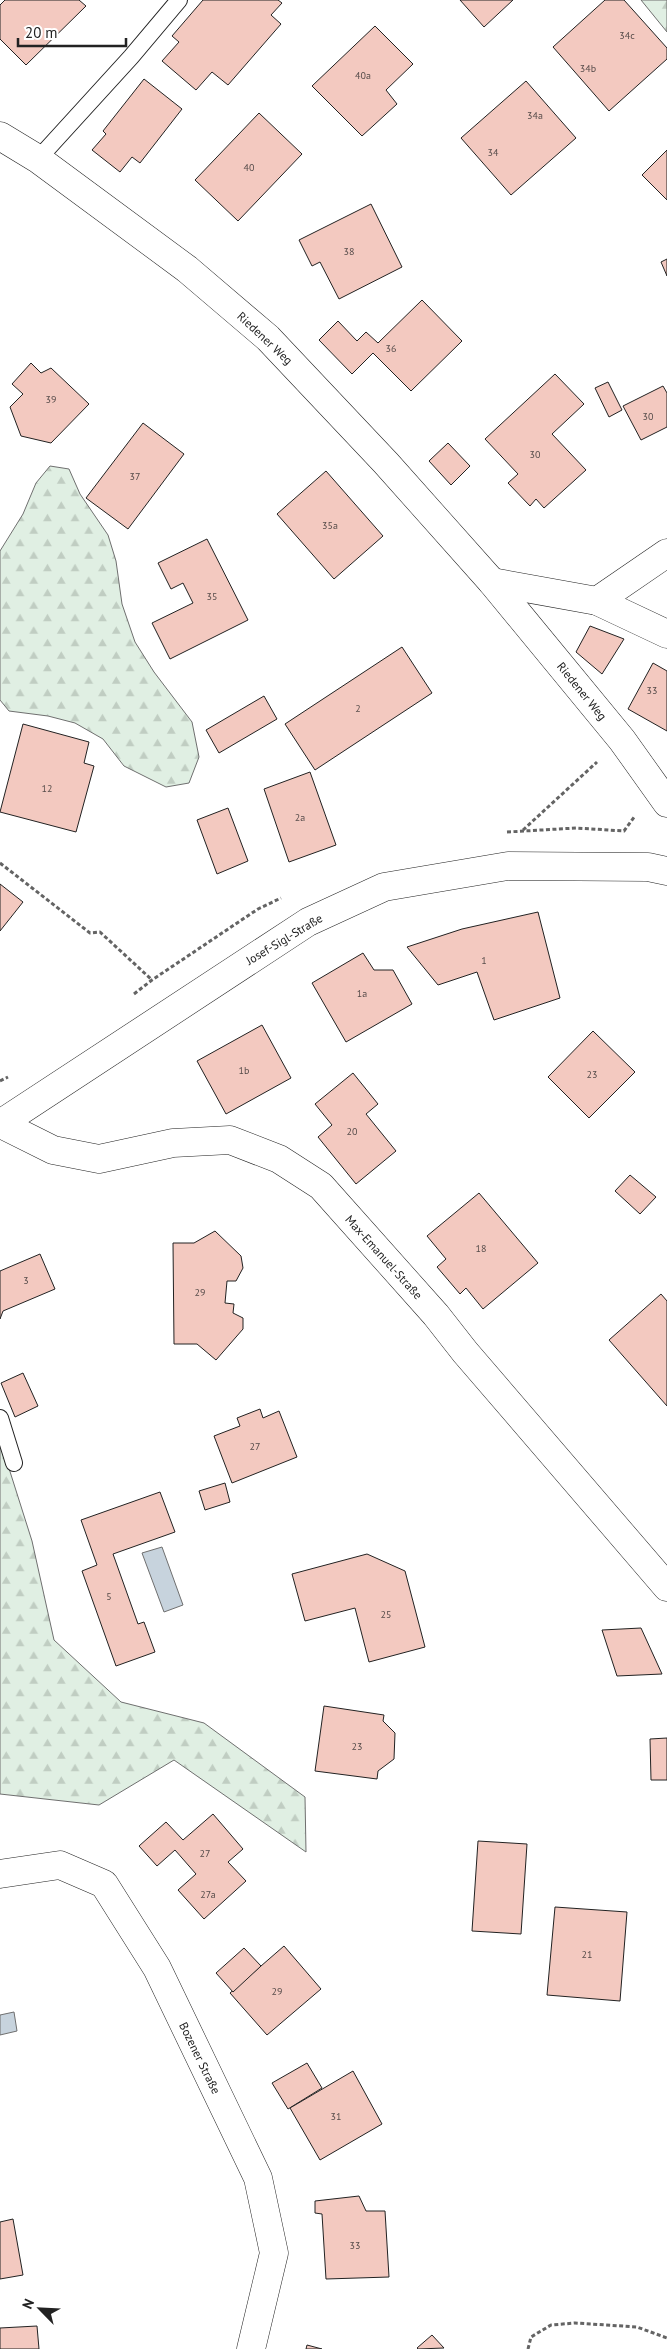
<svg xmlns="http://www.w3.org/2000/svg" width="667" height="2349" viewBox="0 0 667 2349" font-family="'PT Sans',sans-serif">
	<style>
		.forest { fill: url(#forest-firs); stroke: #6f6f6f }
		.water { fill: #c7d3dd; stroke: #6f6f6f }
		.building { fill: #f3c9c0; stroke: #222 }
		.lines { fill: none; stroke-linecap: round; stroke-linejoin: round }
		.lane-casing { stroke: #222; stroke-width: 18 }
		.street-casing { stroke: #222; stroke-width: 29 }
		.path { stroke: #646464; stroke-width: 3; stroke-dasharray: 4 2.5; stroke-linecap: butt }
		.lane { stroke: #fff; stroke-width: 16 }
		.street { stroke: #fff; stroke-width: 28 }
		.labels { text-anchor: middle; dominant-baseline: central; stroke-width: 4; stroke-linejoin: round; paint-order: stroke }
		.number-label { font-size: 10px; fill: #564c4a }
		.street-label { font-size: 12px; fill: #222; stroke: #fff }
	</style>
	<defs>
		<pattern id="forest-firs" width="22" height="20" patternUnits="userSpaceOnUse" patternTransform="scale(1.25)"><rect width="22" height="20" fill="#e0efe3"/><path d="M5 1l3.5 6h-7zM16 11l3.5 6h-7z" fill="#c0cdc2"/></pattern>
	</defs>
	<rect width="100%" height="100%" fill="#fff"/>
	<g class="forest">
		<path d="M641 0H667V32Z"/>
		<path d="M50 466 69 469 80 494 108 535 116 561 122 604 135 642 154 672 192 722 199 757 189 783 166 787 124 766 103 739 75 723 48 716 9 711 0 700V551L23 514 36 483Z"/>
		<path d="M0 1440 32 1541 54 1640 121 1702 204 1723 305 1797 306 1852 174 1760 99 1805 0 1794Z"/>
	</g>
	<g class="water">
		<path d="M162 1547 183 1605 164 1612 142 1553Z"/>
		<path d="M14 2012 17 2031 0 2035V2015Z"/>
	</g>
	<g class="building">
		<path d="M5 0H79L86 6 26 65 0 39V5Z"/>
		<path d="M203 0H278L282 3 271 15 281 24 228 85 212 72 196 90 162 61 179 42 172 36Z"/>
		<path d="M460 0H513L484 27Z"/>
		<path d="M605 0H624L667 48V59L609 111 553 47Z"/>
		<path d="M375 26 413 64 386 90 397 104 362 136 312 86Z"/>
		<path d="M144 79 182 109 140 163 132 157 120 172 92 150 106 134 103 131Z"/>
		<path d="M526 81 576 138 511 195 461 138Z"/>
		<path d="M259 113 302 154 238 221 195 180Z"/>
		<path d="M667 150V200L642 175Z"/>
		<path d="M371 204 402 267 339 299 320 262 312 266 299 240Z"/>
		<path d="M667 259V276L661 262Z"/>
		<path d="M422 300 462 341 411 391 373 353 352 374 319 340 338 321 357 341 366 332 378 343Z"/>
		<path d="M31 363 41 373 51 368 89 404 51 443 21 436 10 407 23 394 12 384Z"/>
		<path d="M555 374 584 404 552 434 586 470 544 508 536 499 530 506 508 483 518 474 485 439Z"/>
		<path d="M608 382 622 410 609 417 595 388Z"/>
		<path d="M663 386 667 393V427L641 440 623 406Z"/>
		<path d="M143 423 184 454 128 529 86 498Z"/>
		<path d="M448 443 470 466 451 485 429 461Z"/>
		<path d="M326 471 383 536 334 579 277 514Z"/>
		<path d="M207 539 248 620 170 659 152 623 193 603 183 583 171 589 158 563Z"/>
		<path d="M590 626 624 639 602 674 576 652Z"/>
		<path d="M402 647 432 693 315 770 285 724Z"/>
		<path d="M653 663 667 671V731L628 709Z"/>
		<path d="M264 696 277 719 219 753 206 730Z"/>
		<path d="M23 724 89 742 84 763 94 766 76 832 0 812Z"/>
		<path d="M310 772 336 845 289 862 264 789Z"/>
		<path d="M228 808 248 861 217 874 197 820Z"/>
		<path d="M0 884 23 902 0 931Z"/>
		<path d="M538 912 560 998 494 1020 477 972 438 985 407 947 462 929Z"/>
		<path d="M363 953 374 970H393L412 1004 346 1042 312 983Z"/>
		<path d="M262 1025 291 1078 226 1114 197 1061Z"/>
		<path d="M593 1031 635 1072 589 1118 548 1077Z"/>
		<path d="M353 1073 378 1104 366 1114 396 1151 356 1184 318 1137 332 1125 315 1104Z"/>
		<path d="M630 1175 656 1197 640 1214 615 1191Z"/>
		<path d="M479 1193 538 1263 483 1309 466 1288 460 1294 437 1267 446 1259 427 1236Z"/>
		<path d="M215 1231 241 1256 243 1268 236 1281H227L225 1303 234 1304 233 1313 243 1318V1329L216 1360 197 1344H174L173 1243H194Z"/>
		<path d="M40 1254 55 1289 3 1311 0 1319V1271Z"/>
		<path d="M661 1294 667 1301V1406L609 1340Z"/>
		<path d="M23 1373 38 1406 15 1417 1 1383Z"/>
		<path d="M260 1409 263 1418 279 1411 297 1457 232 1483 214 1436 240 1426 237 1418Z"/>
		<path d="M225 1483 230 1502 205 1510 199 1491Z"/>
		<path d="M160 1492 175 1532 113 1554 138 1624 144 1622 155 1652 116 1666 82 1571 97 1565 81 1520Z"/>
		<path d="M367 1554 405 1571 425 1647 369 1662 355 1608 305 1621 292 1574Z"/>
		<path d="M641 1628 662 1674 617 1676 602 1630Z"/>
		<path d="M324 1706 384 1715 383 1721 395 1733 394 1759 378 1771 377 1779 315 1771Z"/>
		<path d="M667 1738V1780H651L650 1739Z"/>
		<path d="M213 1814 243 1849 228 1862 246 1881 204 1919 178 1890 196 1874 175 1850 157 1866 139 1846 166 1822 183 1840Z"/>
		<path d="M478 1841 527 1844 521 1934 472 1931Z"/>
		<path d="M555 1907 627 1912 620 2001 547 1995Z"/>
		<path d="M284 1946 321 1989 267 2035 230 1993Z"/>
		<path d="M244 1948 261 1966 233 1992 216 1973Z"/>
		<path d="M307 2063 322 2088 288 2109 272 2083Z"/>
		<path d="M353 2071 382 2124 320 2160 290 2108Z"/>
		<path d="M359 2196 366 2211H385L389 2277 326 2279 322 2214 315 2213V2201Z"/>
		<path d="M13 2219 23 2275 0 2279V2222Z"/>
		<path d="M37 2326 39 2349H0V2328Z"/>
		<path d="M432 2335 444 2348 418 2349 417 2348Z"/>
		<path d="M307 2345 322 2349H306Z"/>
	</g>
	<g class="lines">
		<defs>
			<g id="lane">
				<path d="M38 159 131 57 179 0"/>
				<path d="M0 1418 14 1463"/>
			</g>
			<g id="street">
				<path d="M0 136 38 159 187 269 268 338 386 463 492 582 622 740 667 803"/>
				<path d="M492 582 597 601 667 634"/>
				<path d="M597 601 667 553"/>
				<path d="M0 1124 308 922 384 887 508 866 648 867 667 871"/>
				<path d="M1 1124 53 1150 99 1159 173 1143 230 1140 279 1159 321 1186 436 1315 465 1352 667 1587"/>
				<path d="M0 1874 60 1865 104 1884 157 1968 258 2178 274 2253 251 2349"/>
			</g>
		</defs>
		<use href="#lane" class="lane-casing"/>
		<use href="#street" class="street-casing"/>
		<g class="path">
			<path d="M523 830 597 762"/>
			<path d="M507 832 576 828 624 831 635 816"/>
			<path d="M0 863 90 933 100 932 152 980"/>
			<path d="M134 994 152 980 258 909 281 898"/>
			<path d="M0 1081 8 1077"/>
			<path d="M528 2349 531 2337 551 2325 575 2323 637 2327 667 2338"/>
		</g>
		<use href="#lane" class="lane"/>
		<use href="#street" class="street"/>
	</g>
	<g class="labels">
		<g class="number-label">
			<text x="627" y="35">34c</text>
			<text x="588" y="68">34b</text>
			<text x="363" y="75">40a</text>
			<text x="535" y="115">34a</text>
			<text x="493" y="152">34</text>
			<text x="249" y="167">40</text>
			<text x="349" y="251">38</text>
			<text x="391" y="348">36</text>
			<text x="51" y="399">39</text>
			<text x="648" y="416">30</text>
			<text x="535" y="454">30</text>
			<text x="135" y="476">37</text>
			<text x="330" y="525">35a</text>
			<text x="212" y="596">35</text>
			<text x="652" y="690">33</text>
			<text x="358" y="708">2</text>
			<text x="47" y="788">12</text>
			<text x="300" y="817">2a</text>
			<text x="484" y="960">1</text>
			<text x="362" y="993">1a</text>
			<text x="244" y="1070">1b</text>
			<text x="592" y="1074">23</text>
			<text x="352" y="1131">20</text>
			<text x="481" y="1248">18</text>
			<text x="26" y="1280">3</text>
			<text x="200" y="1292">29</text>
			<text x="255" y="1446">27</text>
			<text x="109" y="1596">5</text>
			<text x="386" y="1614">25</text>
			<text x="357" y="1746">23</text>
			<text x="205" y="1853">27</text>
			<text x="208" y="1894">27a</text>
			<text x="587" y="1954">21</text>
			<text x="277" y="1991">29</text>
			<text x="336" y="2116">31</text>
			<text x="355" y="2245">33</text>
		</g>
		<g class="street-label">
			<text transform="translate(265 338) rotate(43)">Riedener Weg</text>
			<text transform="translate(582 691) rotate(51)">Riedener Weg</text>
			<text transform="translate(284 939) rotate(-31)">Josef-Sigl-Straße</text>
			<text transform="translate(384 1257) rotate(48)">Max-Emanuel-Straße</text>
			<text transform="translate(200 2058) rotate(64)">Bozener Straße</text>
		</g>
	</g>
	<g transform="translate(40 2309) rotate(294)" stroke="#ffffff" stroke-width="4" paint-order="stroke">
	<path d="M0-4L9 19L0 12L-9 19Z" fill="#222222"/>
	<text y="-8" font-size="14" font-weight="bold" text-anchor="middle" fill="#222222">N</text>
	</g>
	<path d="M18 38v8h108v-8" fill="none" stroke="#222222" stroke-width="2.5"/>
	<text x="25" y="38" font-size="15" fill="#222222" stroke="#ffffff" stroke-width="4" paint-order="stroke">20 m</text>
</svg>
